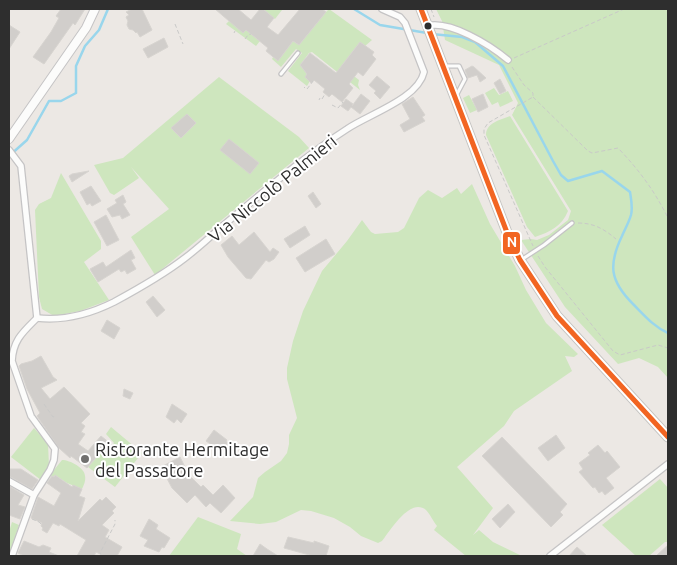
<svg xmlns="http://www.w3.org/2000/svg" width="677" height="565" viewBox="0 0 677 565" font-family="Ubuntu,sans-serif">
	<style>
		.green { fill: #cee6be }
		.lines { fill: none; stroke-linecap: round; stroke-linejoin: round }
		.stream { stroke: #99d6ec; stroke-width: 2.5 }
		.building { fill: #d1cecb; stroke: #d7d4d0 }
		.service-casing { stroke: #c5c4c5; stroke-width: 5.5 }
		.minor-casing { stroke: #c5c4c5; stroke-width: 8 }
		.tertiary-casing { stroke: #c5c4c5; stroke-width: 10 }
		.primary-casing { stroke: #c6c5c4; stroke-width: 11 }
		.path { stroke: #c9c9c8; stroke-width: 1; stroke-dasharray: 4 2.5; stroke-linecap: butt }
		.service { stroke: #fcfcfb; stroke-width: 3 }
		.minor { stroke: #fcfcfb; stroke-width: 5.5 }
		.tertiary { stroke: #fcfcfb; stroke-width: 8 }
		.primary { stroke: #e8e4d6; stroke-width: 9 }
		.bus-1-casing { stroke: #fff; stroke-width: 9 }
		.bus-1 { stroke: #f26522; stroke-width: 5 }
		.bus-dot { fill: #2e2e2e; stroke: #fff; stroke-width: 2 }
		.poi-dot { fill: #706f6e; stroke: #fff; stroke-width: 2 }
		.labels { text-anchor: middle; dominant-baseline: central; stroke-width: 4; stroke-linejoin: round; paint-order: stroke }
		.street-label { font-size: 18px; fill: #2e2e2e; stroke: #fff }
		.poi-label { font-size: 18px; fill: #2e2e2e; stroke: #fff; text-anchor: start }
		.line-badge { stroke: #fff; stroke-width: 2 }
		.badge-label { font-size: 14px; text-anchor: middle; font-weight: bold; fill: #fff }
	</style>
	<rect width="100%" height="100%" fill="#ece8e4"/>
	<g class="green">
		<path d="M263 9H280L282 10 275 19Z"/>
		<path d="M329 9 372 40 365 46 360 42 342 65V67L359 80 358 85 360 90 312 52 309 53 300 65 307 74 305 77 310 81 307 86 288 71 302 53 296 49 281 67 272 59 273 57 278 61 293 41 299 45 326 12Z"/>
		<path d="M436 9H668V378L658 367 639 358 618 364 565 307 521 240 531 239 537 240 549 235 568 220 571 211 512 115 518 103 499 65 445 40 442 21Z"/>
		<path d="M229 21 246 30 260 41 256 46 226 24Z"/>
		<path d="M219 77 299 137 309 148 155 275 131 237 169 209 131 167 139 178 114 195 110 193 94 165 123 158Z"/>
		<path d="M494 88 499 95 508 91 513 101 500 107 498 102 492 105 485 93Z"/>
		<path d="M469 95 477 110 470 113 463 98Z"/>
		<path d="M510 116 568 211C562 226 550 232 535 237L527 227 486 135C486 123 500 120 510 116Z"/>
		<path d="M61 173 101 241V249L84 262 109 300 80 311 54 316 42 309 39 297 35 210 39 204 51 198Z"/>
		<path d="M472 184 490 224 515 266 526 290 546 323 578 354 574 357 565 356 572 371 514 411 504 426 457 467 493 508 473 535 479 530 493 542 522 556H466L434 530 437 526C433 521 430 514 426 510 410 497 390 531 382 541L378 543 361 536 350 527 334 518 311 511 301 510 276 522 260 524 230 521 253 497 258 478 265 472 281 461 287 453 289 444V435L297 418 287 379V368L293 341 303 311 322 271 347 241 362 220 371 232 375 234 398 232 404 228 419 198 428 190 442 198 457 188 461 194Z"/>
		<path d="M111 427 142 453 115 487 88 467 101 453 105 454 114 443 106 434Z"/>
		<path d="M34 428 48 444 49 466 41 480 11 457Z"/>
		<path d="M62 460C70 460 85 468 85 476 86 480 84 485 82 489L67 483 55 475 54 477 50 475Z"/>
		<path d="M660 479 668 488V542H665L649 556H636L602 525Z"/>
		<path d="M198 517 241 534 237 549 247 556H169Z"/>
		<path d="M12 522 19 525 9 556V532Z"/>
	</g>
	<g class="lines">
		<g class="stream">
			<path d="M354 9 380 25 427 33"/>
			<path d="M432 34 462 37 475 42 503 66 553 161 561 175 568 181 602 171 630 192C631 199 633 207 631 215 629 222 625 229 622 236 608 265 610 281 633 304 644 315 654 327 668 333"/>
			<path d="M9 156 27 140 49 101H61L76 93V66L85 46 99 30 108 9"/>
		</g>
	</g>
	<g class="building">
		<path d="M61 9H85L75 25 73 23 44 64 33 57 51 32 59 18 56 16Z"/>
		<path d="M132 9H142L152 30 140 37 137 32 136 33 133 30 129 29 127 25 128 21 126 17 129 15 126 12Z"/>
		<path d="M215 9H238L251 20 260 9H263L274 18 267 27 278 35 300 9H322L326 12 299 45 293 41 278 61 266 51 268 48 246 30 243 33Z"/>
		<path d="M9 25 20 32 9 49Z"/>
		<path d="M164 38 168 47 148 58 143 49Z"/>
		<path d="M360 42 374 52 372 55 376 59 363 76 358 72 349 84 353 88 342 102 332 94 329 97 323 92 325 89 314 80 311 83 305 77 307 74 300 65 310 53 336 73Z"/>
		<path d="M472 66 474 67 486 78 480 82 477 75 468 78 465 70Z"/>
		<path d="M377 76 390 87 380 99 374 93 376 91 369 85Z"/>
		<path d="M500 79 506 91 500 94 494 83Z"/>
		<path d="M361 94 370 101 360 114 351 107 348 111 341 106 346 99 353 104 352 106Z"/>
		<path d="M483 94 488 107 478 112 472 99Z"/>
		<path d="M413 97 425 115 422 117 425 121 404 132 400 125 410 119 402 104Z"/>
		<path d="M187 114 196 123 181 138 171 128Z"/>
		<path d="M229 139 259 163 250 174 220 150Z"/>
		<path d="M89 171 72 182 69 176 72 174Z"/>
		<path d="M91 186 101 201 92 206 90 203 87 205 80 192Z"/>
		<path d="M313 192 321 204 316 208 308 196Z"/>
		<path d="M123 195 126 202 123 204 130 215 122 219 120 215 112 217 107 209 117 203 115 200Z"/>
		<path d="M106 215 119 240 107 246 94 222Z"/>
		<path d="M305 226 310 235 290 248 284 239Z"/>
		<path d="M254 232 270 252 273 248 279 252 274 259 269 262 266 260 251 279 246 278 228 257 221 245 232 236 239 245Z"/>
		<path d="M326 239 335 254 305 272 296 258Z"/>
		<path d="M131 250 135 258 131 260 136 269 127 274 125 270 121 272 119 269 98 282 90 269 103 262 106 267Z"/>
		<path d="M153 296 165 310 157 317 146 302Z"/>
		<path d="M107 320 120 328 114 339 101 331Z"/>
		<path d="M41 356 53 377 57 380 41 388 50 399 64 387 90 414 81 423 85 426 81 432 85 434 78 444 88 451 101 436 111 444 103 454 101 452 87 468 71 456 70 458 59 448 37 416 40 413 27 389 19 366 21 364 32 361Z"/>
		<path d="M124 389 133 393 130 399 123 396Z"/>
		<path d="M172 404 187 414 181 423 177 419 174 423 166 417Z"/>
		<path d="M214 430 227 440 226 441 228 443 223 450 220 448 219 450 206 441Z"/>
		<path d="M556 435 565 448 548 461 538 448Z"/>
		<path d="M502 437 567 504 560 512 563 515 551 527 482 456Z"/>
		<path d="M598 445 605 453 607 451 620 467 606 478 614 488 605 495 602 491 599 493 595 487 593 488 579 472 583 469 579 463 590 455 588 453Z"/>
		<path d="M180 457 189 475 201 487 203 485 213 495 223 485 235 498 221 513 210 503 206 507 195 495 187 503 172 488 161 467Z"/>
		<path d="M9 469H21L38 480 32 489 9 476Z"/>
		<path d="M55 475 72 487 73 485 82 489 79 496 85 498 78 521 100 499 102 501 106 497 116 507 112 511 114 513 102 525 109 530 105 537 122 547 117 556H104L96 552 94 556H77L86 540 60 524 59 526 53 523 47 533 42 530 43 528 41 526 42 523 31 518 38 497 54 506 61 493 47 483 52 476 54 477Z"/>
		<path d="M9 486 24 495 18 505 25 507 20 519 9 515Z"/>
		<path d="M508 504 515 512 500 528 492 519Z"/>
		<path d="M149 519 158 525 156 529 170 538 164 548 162 547 159 552 144 546 148 540 140 536Z"/>
		<path d="M288 537 314 543V541L329 546 326 556H313L284 548Z"/>
		<path d="M24 541 39 547 43 545 51 548 49 552 59 556H24L18 553Z"/>
		<path d="M260 544 267 549 278 556H253Z"/>
		<path d="M668 545V556H656Z"/>
		<path d="M577 547 587 556H569Z"/>
	</g>
	<g class="lines">
		<defs>
			<g id="service">
				<path d="M444 66H459L465 79 457 94"/>
				<path d="M281 74 298 53"/>
				<path d="M521 260 544 245 572 223"/>
			</g>
			<g id="minor">
				<path d="M427 26C450 20 490 45 508 60"/>
				<path d="M9 150 21 166 37 318"/>
				<path d="M37 318C64 321 90 314 114 302 138 289 163 275 185 258 197 249 208 239 219 229 260 195 302 158 347 129 369 114 418 99 424 72L405 23 400 17 382 9"/>
				<path d="M9 481 34 495"/>
				<path d="M12 556 34 495 50 470 54 460 55 449 31 416 12 361C13 340 23 332 37 318"/>
				<path d="M550 556 668 464"/>
			</g>
			<path id="tertiary" d="M9 139 86 28 95 9"/>
			<path id="primary" d="M421 9 508 235 520 260 557 316 668 437"/>
		</defs>
		<use href="#service" class="service-casing"/>
		<use href="#minor" class="minor-casing"/>
		<use href="#tertiary" class="tertiary-casing"/>
		<use href="#primary" class="primary-casing"/>
		<g class="path">
			<path d="M431 9 434 17"/>
			<path d="M175 24 183 44"/>
			<path d="M234 33 235 31"/>
			<path d="M245 39 248 35 251 34"/>
			<path d="M514 58 624 9"/>
			<path d="M512 67 524 85 533 93V97L488 123 484 129V135L533 246"/>
			<path d="M304 88 305 87"/>
			<path d="M307 89 314 80"/>
			<path d="M533 97 588 151 592 153 618 148C639 170 654 190 668 218"/>
			<path d="M322 99 325 94"/>
			<path d="M319 100 320 98"/>
			<path d="M332 105 338 108 343 102"/>
			<path d="M578 223C594 223 604 229 616 239"/>
			<path d="M538 256 545 267 613 351 620 355 658 345 668 348"/>
			<path d="M44 404 53 417 56 416"/>
			<path d="M32 519 39 522 42 525"/>
			<path d="M102 556 100 553 115 524V520"/>
		</g>
		<use href="#service" class="service"/>
		<use href="#minor" class="minor"/>
		<use href="#tertiary" class="tertiary"/>
		<use href="#primary" class="primary"/>
		<defs>
			<path id="bus-1" d="M421 9 508 235 520 260 557 316 668 437"/>
		</defs>
		<use href="#bus-1" class="bus-1-casing"/>
		<use href="#bus-1" class="bus-1"/>
	</g>
	<circle class="bus-dot" cx="428" cy="26" r="4.5"/>
	<circle class="poi-dot" cx="85" cy="459" r="5"/>
	<g class="labels">
		<g class="street-label">
			<text transform="translate(272 188) rotate(-39)">Via Niccolò Palmieri</text>
		</g>
		<g class="poi-label">
			<text x="95" y="449">Ristorante Hermitage<tspan x="95" dy="21">del Passatore</tspan></text>
		</g>
	</g>
	<rect class="line-badge" x="502" y="231" width="19" height="24" rx="5" fill="#f26522"/>
	<g class="badge-label">
		<text x="512" y="247">N</text>
	</g>
	<rect width="677" height="565" fill="none" stroke="#2e2e2e" stroke-width="20"/>
</svg>
